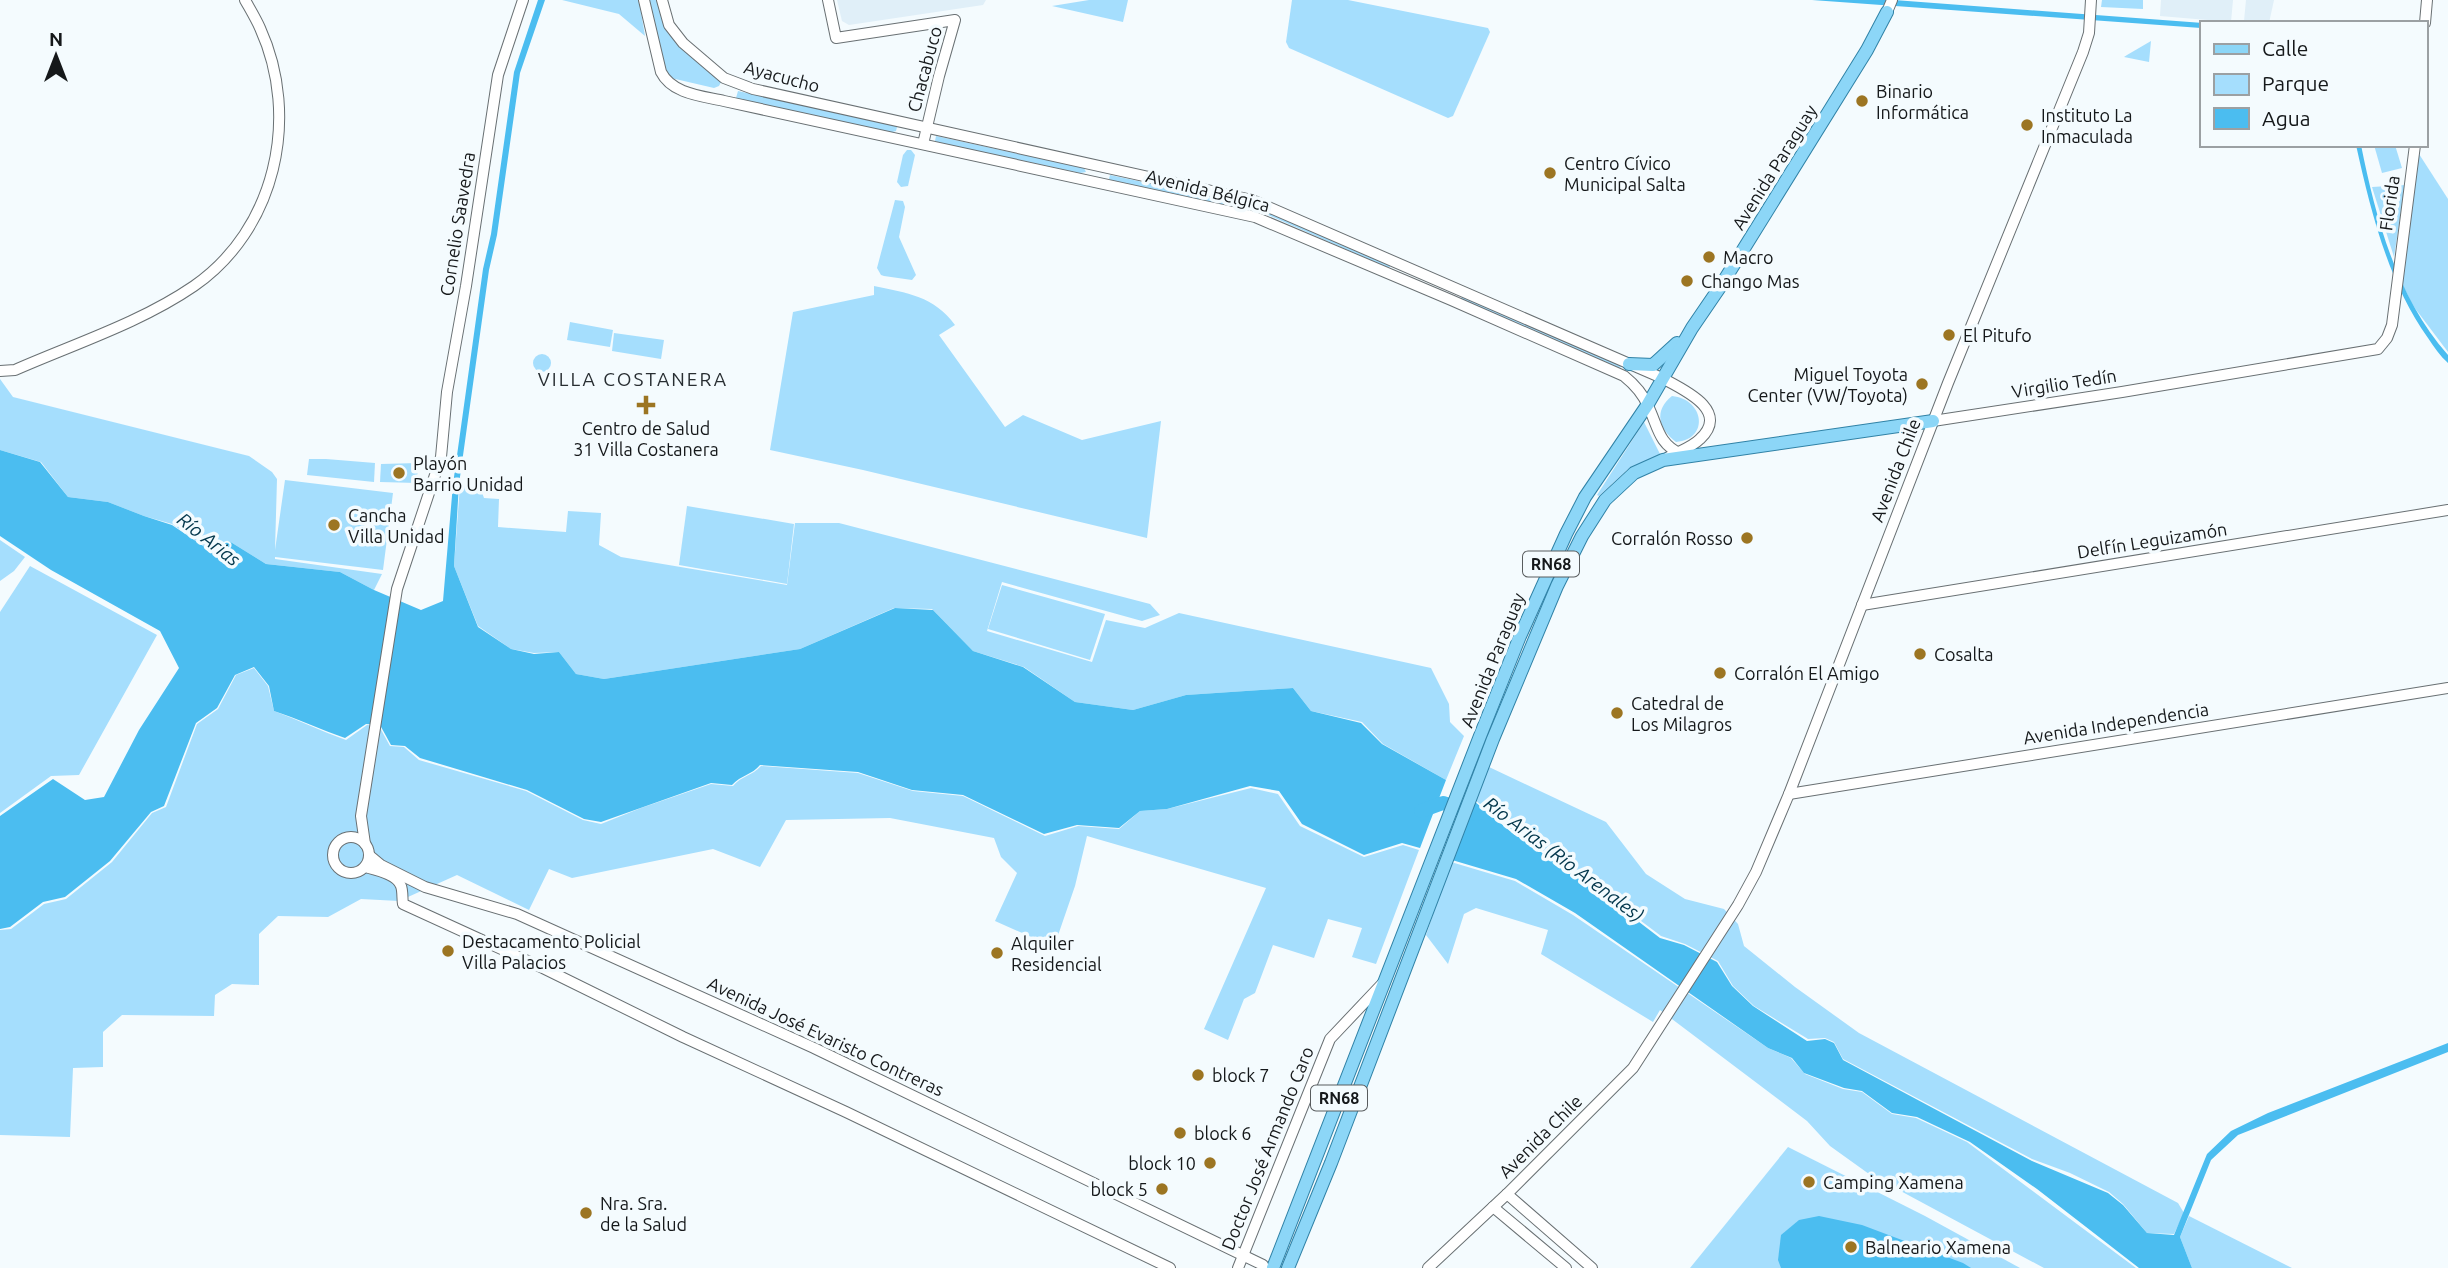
<svg xmlns="http://www.w3.org/2000/svg" width="2448" height="1268" viewBox="0 0 2448 1268" font-family="Ubuntu,sans-serif">
	<style>
		.built { fill: #e0eff8 }
		.green { fill: #a5defd }
		.water { fill: #4bbdf0 }
		.lines { fill: none; stroke-linecap: round; stroke-linejoin: round }
		.river { stroke: #4bbdf0; stroke-width: 14 }
		.secondary-casing { stroke: #697073; stroke-width: 12 }
		.primary-casing { stroke: #3082a6; stroke-width: 14 }
		.secondary { stroke: #fff; stroke-width: 10 }
		.primary { stroke: #8cd6f7; stroke-width: 12 }
		.poi-dot { fill: #9c7522; stroke: #f4fbfe; stroke-width: 2.5 }
		.labels { text-anchor: middle; dominant-baseline: central; stroke-width: 7; stroke-linejoin: round; paint-order: stroke }
		.shield { fill: #f4fbfe; stroke: #585c5e; stroke-width: 2 }
		.shield-label { font-size: 16px; font-weight: bold; fill: #15181a }
		.street-label { font-size: 18px; fill: #15181a; stroke: #f4fbfe }
		.poi-label { font-size: 18px; fill: #15181a; stroke: #f4fbfe; text-anchor: start }
		.neighbourhood-label { font-size: 19px; letter-spacing: 2px; fill: #282e32; stroke: #f4fbfe }
		.water-label { font-size: 19px; font-style: italic; fill: #02364b; stroke: #f4fbfe }
	</style>
	<rect width="100%" height="100%" fill="#f4fbfe"/>
	<g class="built">
		<path d="M837 0H986L983 5 849 25 842 21Z"/>
		<path d="M2161 0H2233L2231 22 2160 16Z"/>
		<path d="M2246 0H2274L2269 23 2244 21Z"/>
	</g>
	<g class="green">
		<path d="M562 0H639L645 36 619 14Z"/>
		<path d="M648 0H659L663 18 721 82 719 86 714 88 671 78 667 74Z"/>
		<path d="M1089 0H1128L1123 22 1052 6Z"/>
		<path d="M1292 0H1348L1488 28 1490 32 1453 116 1448 118 1289 48 1286 42Z"/>
		<path d="M2102 0H2143V9L2101 7Z"/>
		<path d="M2151 41 2149 62 2124 57 2127 55Z"/>
		<path d="M738 91 894 125 897 127 896 131 889 133 738 100 736 98Z"/>
		<path d="M936 136 1084 168 1086 172 1080 173 940 143 935 141Z"/>
		<path d="M2374 145H2395L2402 168 2382 173Z"/>
		<path d="M907 150H911L915 155 908 186 901 187 897 182 903 155Z"/>
		<path d="M2419 154 2448 199V352L2414 307 2401 282Z"/>
		<path d="M1110 175 1236 202 1238 204 1233 207 1111 180 1109 179Z"/>
		<path d="M2405 185 2394 257 2372 187Z"/>
		<path d="M895 200 903 201 905 207 899 237 916 275 912 280 884 276 881 275 877 268Z"/>
		<path d="M1264 210 1390 264V267H1386L1266 214Z"/>
		<path d="M874 286C907 293 934 296 955 325L939 335 1005 427 1023 415 1082 440 1161 421 1147 538 863 470 770 450 793 312 874 295Z"/>
		<path d="M1462 296 1620 364 1621 367 1619 368 1461 299Z"/>
		<path d="M570 322 613 330 610 347 567 340Z"/>
		<path d="M614 333 664 340 661 359 612 351Z"/>
		<circle cx="542" cy="363" r="9"/>
		<path d="M0 379 13 397 249 456 272 472 277 479 275 550 285 480 393 493 383 570 275 557V559L382 574 374 590 340 572 266 564 229 541 206 548 172 524 144 516 108 502 68 497 41 462 0 450Z"/>
		<path d="M1672 396C1704 399 1710 439 1676 442 1659 429 1653 411 1672 396Z"/>
		<path d="M1644 422 1660 454 1627 470 1599 496 1597 495Z"/>
		<path d="M309 459H326L375 463 374 482 307 475Z"/>
		<path d="M418 463 417 483 380 482 381 464Z"/>
		<path d="M460 485 480 487 484 498 499 499 498 527 566 532 568 511 601 513 599 545 621 557 787 585 795 523H839L1150 604 1160 615 1142 621 1002 582 987 631 1092 662 1106 620 1145 628 1179 613 1431 668 1449 704 1450 722 1464 736 1446 780 1383 744 1362 722 1311 711 1293 688 1186 695 1133 710 1075 702 1024 667 973 651 932 609 894 608 800 649 604 679 576 674 559 652 534 653 511 649 478 626 454 566Z"/>
		<path d="M687 506 794 524 787 584 679 565Z"/>
		<path d="M0 540 25 557 14 571 0 581Z"/>
		<path d="M30 566 157 635 79 775 51 776 0 813V612Z"/>
		<path d="M1002 585 1105 614 1090 660 988 629Z"/>
		<path d="M254 668 268 686 274 711C298 720 321 731 346 740L367 725 379 726 390 746 404 747 419 760 526 791 583 820 601 824 641 808 711 784 733 786C741 776 752 776 761 766L858 773 913 791 963 796 1045 836 1078 826 1119 829 1140 811 1167 809 1251 788 1278 794 1300 826 1364 857 1403 845 1419 850 1376 964 1352 957 1362 928 1328 919 1314 958 1273 945 1255 993 1244 999 1228 1040 1204 1029 1266 888 1087 836 1075 886 1054 947 995 921 1017 873 1001 857 994 838 890 818 786 820 760 867 713 849 572 878 549 869 529 910 457 875 399 901 361 899 328 917 278 916 259 934V985L232 984 215 995 214 1016 122 1015 103 1032V1067L73 1068 70 1137 0 1135V930L11 929 44 904 66 899 112 862 152 813 166 807 197 724 218 709 236 675Z"/>
		<path d="M1489 767 1606 822 1646 874 1685 899 1724 909 1738 924 1744 946 1795 987 1859 1033 2178 1203 2184 1213 2174 1234 2147 1233 2123 1204 2109 1192 2070 1173 2032 1159 1843 1059 1834 1042 1825 1038 1808 1039 1754 1006 1733 986 1718 961 1685 944 1661 936 1592 884 1512 830 1475 800Z"/>
		<path d="M1451 862 1515 881 1573 915 1768 1048 1791 1058 1805 1074 1843 1089 1862 1092 1892 1114 1916 1118 1967 1142 2136 1268H2044L1869 1174 1830 1146 1807 1121 1660 1010 1653 1022 1541 954 1548 930 1476 908 1464 914 1448 964 1426 935Z"/>
		<path d="M1788 1147 1925 1216 2020 1268H1690Z"/>
		<path d="M2189 1216 2292 1268H2192L2180 1237Z"/>
	</g>
	<g class="water">
		<path d="M538 0H545L520 73 497 235 489 270 459 484 454 566 478 627 511 649 534 654 559 652 576 674 604 679 800 649 895 608 933 610 973 651 1023 667 1075 702 1133 710 1186 695 1293 688 1311 711 1361 723 1382 744 1446 780 1420 848 1402 843 1364 855 1302 824 1279 791 1250 786 1167 809 1140 811 1119 828 1077 825 1044 834 963 795 912 790 858 772 760 765C752 775 741 775 732 785L711 783 601 822 584 819 527 790 420 758 405 746 391 745 380 725 366 724 345 738C321 730 299 719 274 711L269 686 254 667 235 675 217 708 196 723 164 806 151 812 110 861 65 897 43 902 10 927 0 929V816L53 779 85 800 104 797 139 730 179 668 160 631 51 570 0 536V450L40 462 68 497 108 502 144 516 172 525 206 548 229 541 266 564 340 572 374 590 421 610 443 601 453 484 483 269 491 234 514 72Z"/>
		<path d="M1812 0H1894L2203 23H2201V28Z"/>
		<path d="M2356 145H2361C2376 220 2397 297 2448 355V363C2440 356 2434 347 2428 338 2388 282 2371 212 2356 145Z"/>
		<path d="M1474 801 1511 832 1592 886 1660 938 1684 945 1717 962 1732 986 1753 1006 1807 1041 1825 1039 1834 1043 1843 1060 2032 1161 2108 1193 2123 1205 2147 1233 2174 1235 2207 1154 2231 1131 2268 1113 2448 1043V1052L2238 1135 2211 1160 2180 1237 2192 1268H2139L2037 1189 1970 1142 1917 1117 1892 1113 1862 1091 1844 1088 1804 1073 1792 1058 1768 1048 1575 913 1516 879 1452 860Z"/>
		<path d="M1819 1216 1862 1225 1963 1263 1971 1268H1781L1778 1260 1781 1235 1799 1220Z"/>
	</g>
	<g class="lines">
		<path class="river" d="M1421 811 1443 803 1477 814"/>
		<defs>
			<g id="secondary">
				<path d="M644 0 661 72C672 94 702 96 724 101L1255 217 1451 300 1624 376C1634 384 1643 394 1648 406 1658 426 1658 444 1681 454"/>
				<path d="M662 0 669 25 683 43 724 78 753 89 1252 200 1662 378C1682 389 1731 410 1700 439 1691 448 1677 452 1667 458"/>
				<path d="M828 0 836 38 955 20 939 76 923 144"/>
				<path d="M1887 12 1892 0"/>
				<path d="M2425 23 2427 0"/>
				<path d="M0 371 15 370C74 344 140 323 194 286 275 230 301 118 260 28 256 19 250 9 245 0"/>
				<path d="M1933 421 2122 392 2378 349 2387 338 2392 325 2415 145"/>
				<path d="M1862 605 2448 510"/>
				<path d="M1789 794 2448 688"/>
				<circle cx="351" cy="855" r="18"/>
				<path d="M365 844 361 816 397 589 441 457 447 392 466 286 498 75 523 0"/>
				<path d="M369 855 381 865 425 887 517 914 814 1048 1263 1265"/>
				<path d="M365 867C376 870 397 874 401 886 403 891 402 899 403 904L543 968 683 1037 846 1112 1170 1268"/>
				<path d="M1507 1194 1592 1268"/>
				<path d="M1493 1207 1566 1268"/>
				<path d="M1238 1268 1330 1039 1382 984"/>
				<path d="M1428 1268 1507 1194 1633 1068 1738 905 1756 872 1789 794 1948 383 2083 52 2089 33 2091 0"/>
			</g>
			<g id="primary">
				<path d="M1629 364 1653 365 1677 343"/>
				<path d="M1273 1268 1480 736 1520 636 1566 534 1585 497 1648 404 1692 328 1720 287 1867 50 1887 12"/>
				<path d="M1288 1268 1331 1163 1493 739 1557 586 1582 536 1605 500 1634 473 1663 460 1933 421"/>
			</g>
		</defs>
		<use href="#secondary" class="secondary-casing"/>
		<use href="#primary" class="primary-casing"/>
		<use href="#secondary" class="secondary"/>
		<use href="#primary" class="primary"/>
	</g>
	<g class="poi-dot">
		<circle cx="1862" cy="101" r="7"/>
		<circle cx="2027" cy="125" r="7"/>
		<circle cx="1550" cy="173" r="7"/>
		<circle cx="1709" cy="257" r="7"/>
		<circle cx="1687" cy="281" r="7"/>
		<circle cx="1949" cy="335" r="7"/>
		<circle cx="1922" cy="384" r="7"/>
		<path d="M642.5 394.5h7v7h7v7h-7v7h-7v-7h-7v-7h7z"/>
		<circle cx="399" cy="473" r="7"/>
		<circle cx="334" cy="525" r="7"/>
		<circle cx="1747" cy="538" r="7"/>
		<circle cx="1920" cy="654" r="7"/>
		<circle cx="1720" cy="673" r="7"/>
		<circle cx="1617" cy="713" r="7"/>
		<circle cx="448" cy="951" r="7"/>
		<circle cx="997" cy="953" r="7"/>
		<circle cx="1198" cy="1075" r="7"/>
		<circle cx="1180" cy="1133" r="7"/>
		<circle cx="1210" cy="1163" r="7"/>
		<circle cx="1809" cy="1182" r="7"/>
		<circle cx="1162" cy="1189" r="7"/>
		<circle cx="586" cy="1213" r="7"/>
		<circle cx="1851" cy="1247" r="7"/>
	</g>
	<g class="labels">
		<g class="shield">
			<rect x="1523" y="551.5" width="56" height="25" rx="5"/>
			<rect x="1311" y="1085.5" width="56" height="25" rx="5"/>
		</g>
		<g class="shield-label">
			<text x="1551" y="564">RN68</text>
			<text x="1339" y="1098">RN68</text>
		</g>
		<g class="street-label">
			<text transform="translate(924 69) rotate(-75)">Chacabuco</text>
			<text transform="translate(782 76) rotate(15)">Ayacucho</text>
			<text transform="translate(1774 167) rotate(-58)">Avenida Paraguay</text>
			<text transform="translate(1208 190) rotate(14)">Avenida Bélgica</text>
			<text transform="translate(2389 203) rotate(-82)">Florida</text>
			<text transform="translate(457 224) rotate(-81)">Cornelio Saavedra</text>
			<text transform="translate(2064 383) rotate(-9)">Virgilio Tedín</text>
			<text transform="translate(1895 470) rotate(-69)">Avenida Chile</text>
			<text transform="translate(2152 540) rotate(-9)">Delfín Leguizamón</text>
			<text transform="translate(1492 660) rotate(-68)">Avenida Paraguay</text>
			<text transform="translate(2116 723) rotate(-9)">Avenida Independencia</text>
			<text transform="translate(826 1036) rotate(25)">Avenida José Evaristo Contreras</text>
			<text transform="translate(1540 1136) rotate(-45)">Avenida Chile</text>
			<text transform="translate(1267 1148) rotate(-68)">Doctor José Armando Caro</text>
		</g>
		<g class="poi-label">
			<text x="1876" y="91">Binario<tspan x="1876" dy="21">Informática</tspan></text>
			<text x="2041" y="115">Instituto La<tspan x="2041" dy="21">Inmaculada</tspan></text>
			<text x="1564" y="163">Centro Cívico<tspan x="1564" dy="21">Municipal Salta</tspan></text>
			<text x="1723" y="257">Macro</text>
			<text x="1701" y="281">Chango Mas</text>
			<text x="1963" y="335">El Pitufo</text>
			<text x="1908" y="374" text-anchor="end">Miguel Toyota<tspan x="1908" dy="21">Center (VW/Toyota)</tspan></text>
			<text x="646" y="428" text-anchor="middle">Centro de Salud<tspan x="646" dy="21">31 Villa Costanera</tspan></text>
			<text x="413" y="463">Playón<tspan x="413" dy="21">Barrio Unidad</tspan></text>
			<text x="348" y="515">Cancha<tspan x="348" dy="21">Villa Unidad</tspan></text>
			<text x="1733" y="538" text-anchor="end">Corralón Rosso</text>
			<text x="1934" y="654">Cosalta</text>
			<text x="1734" y="673">Corralón El Amigo</text>
			<text x="1631" y="703">Catedral de<tspan x="1631" dy="21">Los Milagros</tspan></text>
			<text x="462" y="941">Destacamento Policial<tspan x="462" dy="21">Villa Palacios</tspan></text>
			<text x="1011" y="943">Alquiler<tspan x="1011" dy="21">Residencial</tspan></text>
			<text x="1212" y="1075">block 7</text>
			<text x="1194" y="1133">block 6</text>
			<text x="1196" y="1163" text-anchor="end">block 10</text>
			<text x="1823" y="1182">Camping Xamena</text>
			<text x="1148" y="1189" text-anchor="end">block 5</text>
			<text x="600" y="1203">Nra. Sra.<tspan x="600" dy="21">de la Salud</tspan></text>
			<text x="1865" y="1247">Balneario Xamena</text>
		</g>
		<g class="neighbourhood-label">
			<text x="633" y="379">VILLA COSTANERA</text>
		</g>
		<g class="water-label">
			<text transform="translate(209 539) rotate(38)">Río Arias</text>
			<text transform="translate(1564 859) rotate(37)">Río Arias (Río Arenales)</text>
		</g>
	</g>
	<rect x="2200" y="21" width="228" height="126" fill="#f4fbfe" stroke="#9ba0a3" stroke-width="2"/>
	<rect x="2214" y="44" width="35" height="10" fill="#8cd6f7" stroke="#9ba0a3" stroke-width="2"/>
	<text x="2262" y="56" font-size="21" fill="#15181a">Calle</text>
	<rect x="2214" y="74" width="35" height="21" fill="#a5defd" stroke="#9ba0a3" stroke-width="2"/>
	<text x="2262" y="91" font-size="21" fill="#15181a">Parque</text>
	<rect x="2214" y="108" width="35" height="21" fill="#4bbdf0" stroke="#9ba0a3" stroke-width="2"/>
	<text x="2262" y="126" font-size="21" fill="#15181a">Agua</text>
	<g transform="translate(56 56)" stroke="#f4fbfe" stroke-width="5" paint-order="stroke">
	<path d="M0-5L12 26L0 18L-12 26Z" fill="#15181a"/>
	<text y="-10" font-size="19" font-weight="bold" text-anchor="middle" fill="#15181a">N</text>
	</g>
</svg>
